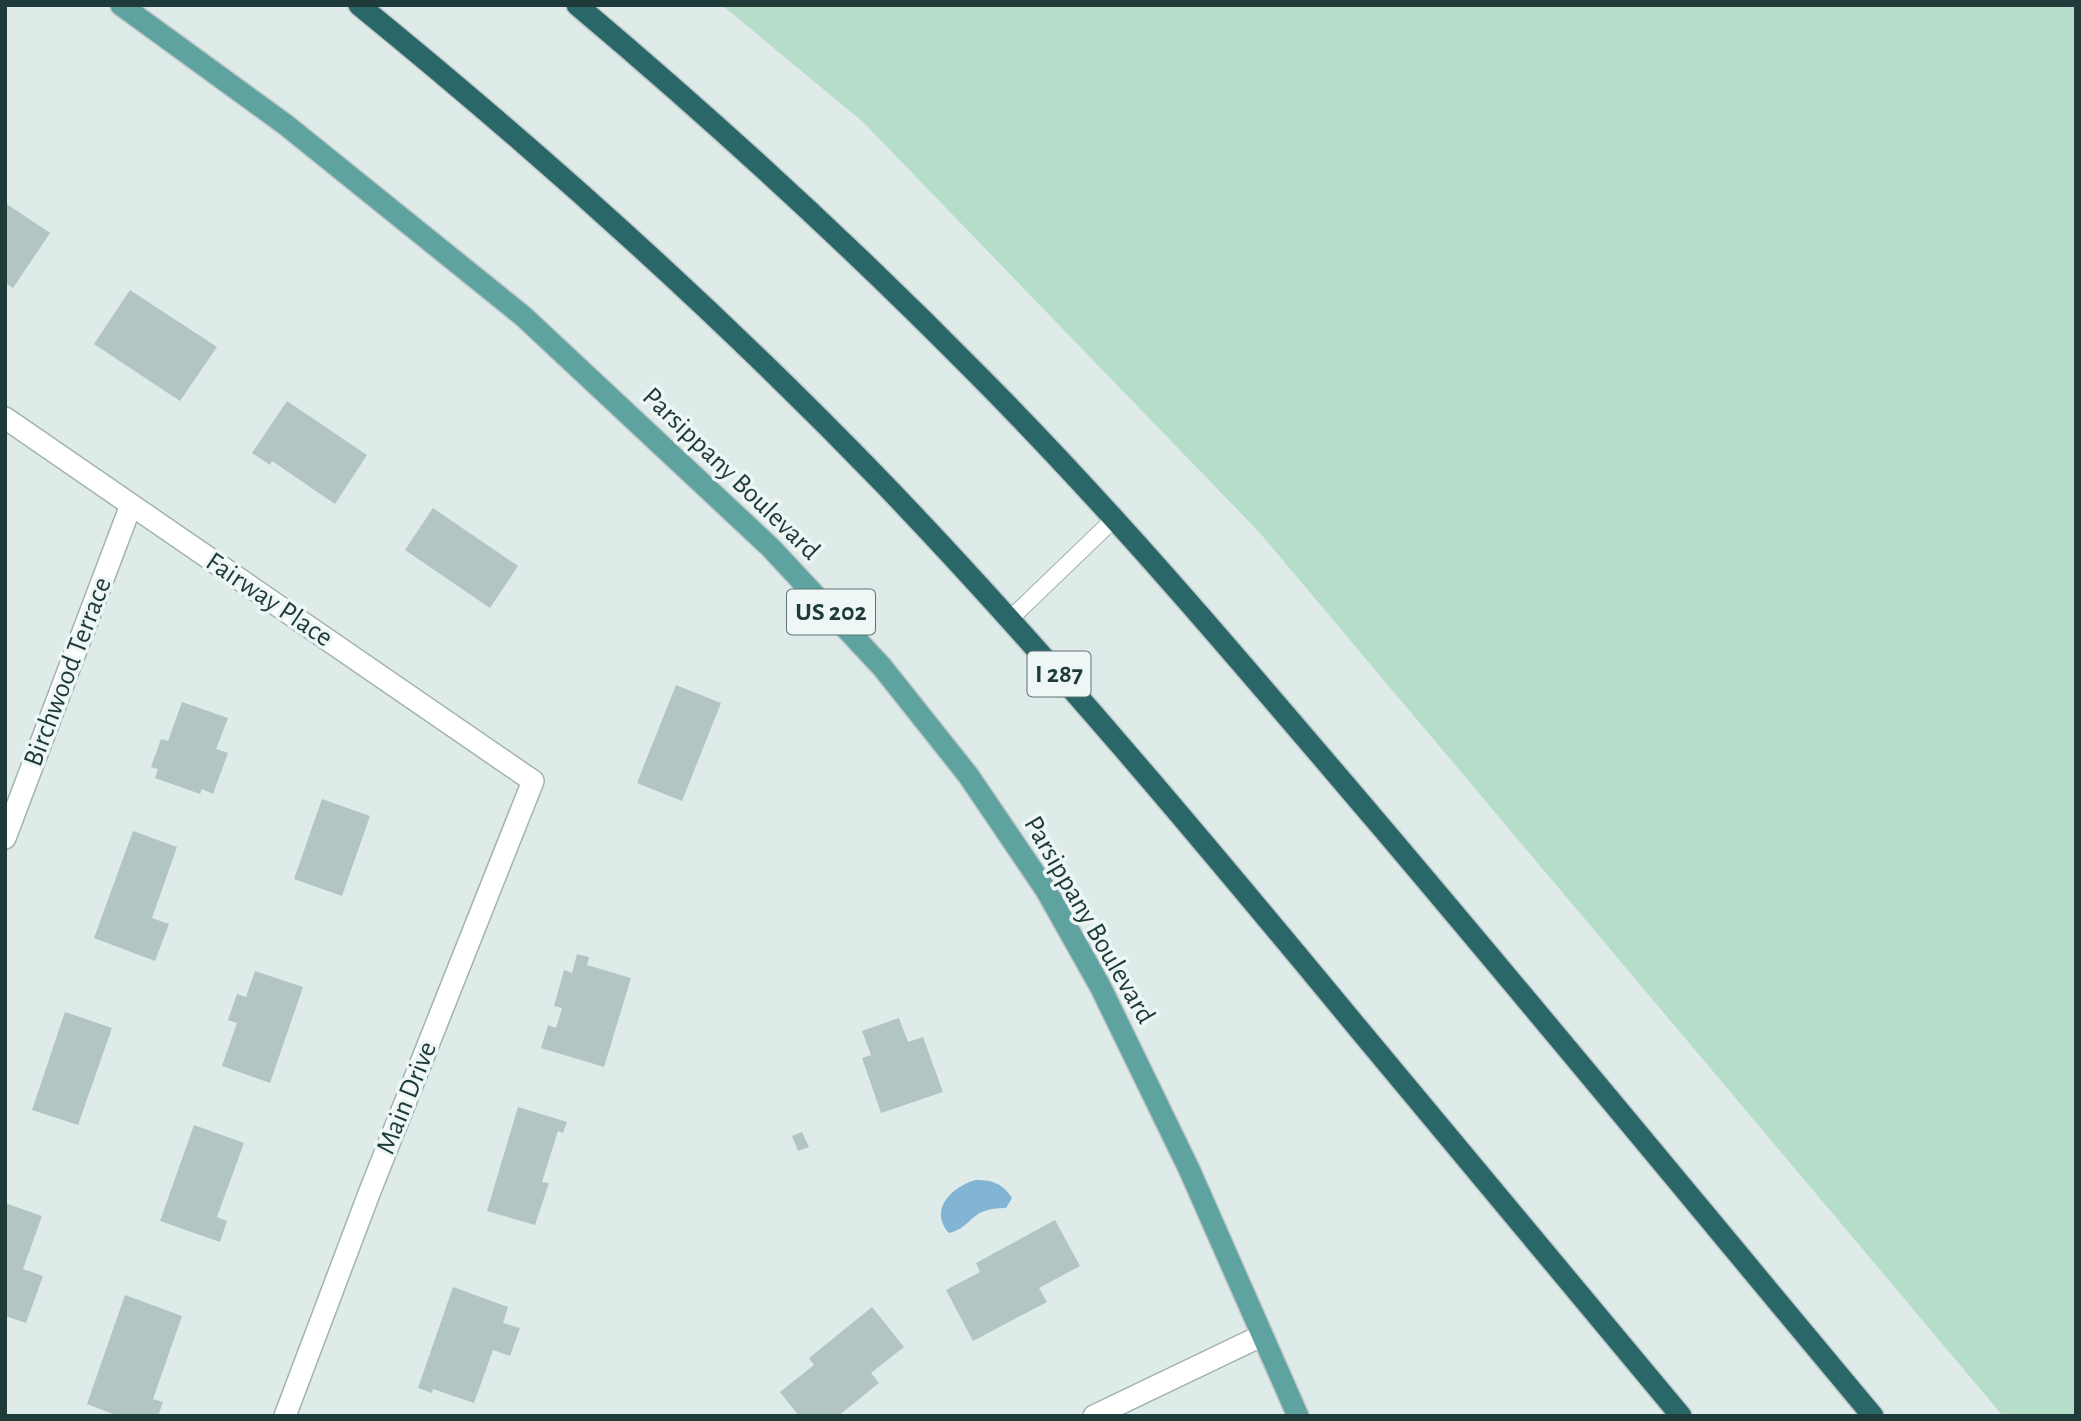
<svg xmlns="http://www.w3.org/2000/svg" width="2081" height="1421" viewBox="0 0 2081 1421" font-family="'Alegreya Sans',sans-serif">
	<style>
		.green { fill: #b5ddc9 }
		.water { fill: #82b4d4 }
		.building { fill: #b3c5c2 }
		.lines { fill: none; stroke-linecap: round; stroke-linejoin: round }
		.lane-casing { stroke: #a1b3b0; stroke-width: 18 }
		.street-casing { stroke: #a1b3b0; stroke-width: 24 }
		.primary-casing { stroke: #c0c8c8; stroke-width: 24 }
		.highway-casing { stroke: #c0c8c8; stroke-width: 24 }
		.lane { stroke: #fff; stroke-width: 16 }
		.street { stroke: #fff; stroke-width: 21 }
		.primary { stroke: #5fa3a1; stroke-width: 21 }
		.highway { stroke: #296769; stroke-width: 21 }
		.labels { text-anchor: middle; dominant-baseline: central; stroke-width: 7; stroke-linejoin: round; paint-order: stroke }
		.shield { fill: #eef7f5; stroke: #5c7372; stroke-width: 2 }
		.shield-label { font-size: 26px; font-weight: bold; fill: #1e3b3a }
		.street-label { font-size: 28px; fill: #1e3b3a; stroke: #eef7f5 }
	</style>
	<rect width="100%" height="100%" fill="#deebe8"/>
	<path class="green" d="M722 5H2076V1416H2003L1260 533 863 122Z"/>
	<path class="water" d="M976 1180C993 1180 1003 1184 1012 1198L1006 1208C968 1208 974 1227 949 1233 928 1209 953 1186 976 1180Z"/>
	<g class="building">
		<path d="M5 203 50 233 13 288 5 283Z"/>
		<path d="M130 290 217 347 180 401 94 344Z"/>
		<path d="M287 401 367 455 335 504 272 461 270 465 252 453Z"/>
		<path d="M433 508 518 566 490 608 405 550Z"/>
		<path d="M676 685 721 703 682 801 637 783Z"/>
		<path d="M182 702 228 718 216 749 228 753 213 794 202 789 200 794 155 778 158 769 151 767 161 739 168 741Z"/>
		<path d="M322 799 370 816 342 896 294 879Z"/>
		<path d="M133 831 177 847 152 918 169 924 155 961 94 938Z"/>
		<path d="M577 954 589 957 587 965 631 978 604 1067 541 1048 548 1025 556 1028 562 1008 554 1006 564 970 572 973Z"/>
		<path d="M255 971 303 987 270 1083 222 1066 237 1023 228 1020 237 994 246 997Z"/>
		<path d="M65 1012 112 1028 78 1125 32 1110Z"/>
		<path d="M899 1018 908 1042 923 1037 943 1092 881 1113 862 1058 871 1055 862 1031Z"/>
		<path d="M518 1107 567 1122 563 1133 558 1131 542 1182 549 1183 535 1225 487 1211Z"/>
		<path d="M194 1125 244 1143 217 1217 227 1221 220 1242 160 1221Z"/>
		<path d="M802 1132 809 1147 798 1151 792 1136Z"/>
		<path d="M5 1203 42 1216 23 1269 43 1276 26 1323 5 1316Z"/>
		<path d="M1055 1220 1080 1266 1039 1288 1047 1302 973 1341 946 1290 980 1272 976 1263Z"/>
		<path d="M453 1287 508 1307 503 1323 520 1328 510 1356 493 1350 474 1403 433 1389 432 1393 418 1388Z"/>
		<path d="M125 1295 182 1316 153 1399 163 1402 158 1416H118L87 1404Z"/>
		<path d="M872 1307 904 1347 871 1373 879 1383 838 1416H799L780 1392 814 1365 809 1358Z"/>
	</g>
	<g class="lines">
		<defs>
			<path id="lane" d="M1010 619 1114 519"/>
			<g id="street">
				<path d="M5 418 533 781 370 1191 285 1416"/>
				<path d="M5 838 131 505"/>
				<path d="M1094 1416 1261 1336"/>
			</g>
			<path id="primary" d="M121 5 286 125 523 316 770 547 882 667 968 775 1046 890 1100 986 1189 1169 1298 1416"/>
			<g id="highway">
				<path d="M359 5C543 155 719 313 884 484 1050 657 1204 842 1357 1027 1465 1157 1573 1286 1681 1416"/>
				<path d="M577 5C717 123 852 247 981 378 1119 517 1245 667 1372 816 1541 1015 1706 1216 1873 1416"/>
			</g>
		</defs>
		<use href="#lane" class="lane-casing"/>
		<use href="#street" class="street-casing"/>
		<use href="#primary" class="primary-casing"/>
		<use href="#highway" class="highway-casing"/>
		<use href="#lane" class="lane"/>
		<use href="#street" class="street"/>
		<use href="#primary" class="primary"/>
		<use href="#highway" class="highway"/>
	</g>
	<g class="labels">
		<g class="shield">
			<rect x="787" y="589.5" width="88" height="45" rx="5"/>
			<rect x="1027.5" y="651.5" width="63" height="45" rx="5"/>
		</g>
		<g class="shield-label">
			<text x="831" y="612">US 202</text>
			<text x="1059" y="674">I 287</text>
		</g>
		<g class="street-label">
			<text transform="translate(731 474) rotate(44)">Parsippany Boulevard</text>
			<text transform="translate(269 600) rotate(34)">Fairway Place</text>
			<text transform="translate(68 672) rotate(-69)">Birchwood Terrace</text>
			<text transform="translate(1089 920) rotate(60)">Parsippany Boulevard</text>
			<text transform="translate(407 1098) rotate(-68)">Main Drive</text>
		</g>
	</g>
	<rect width="2081" height="1421" fill="none" stroke="#1e3b3a" stroke-width="14"/>
</svg>
